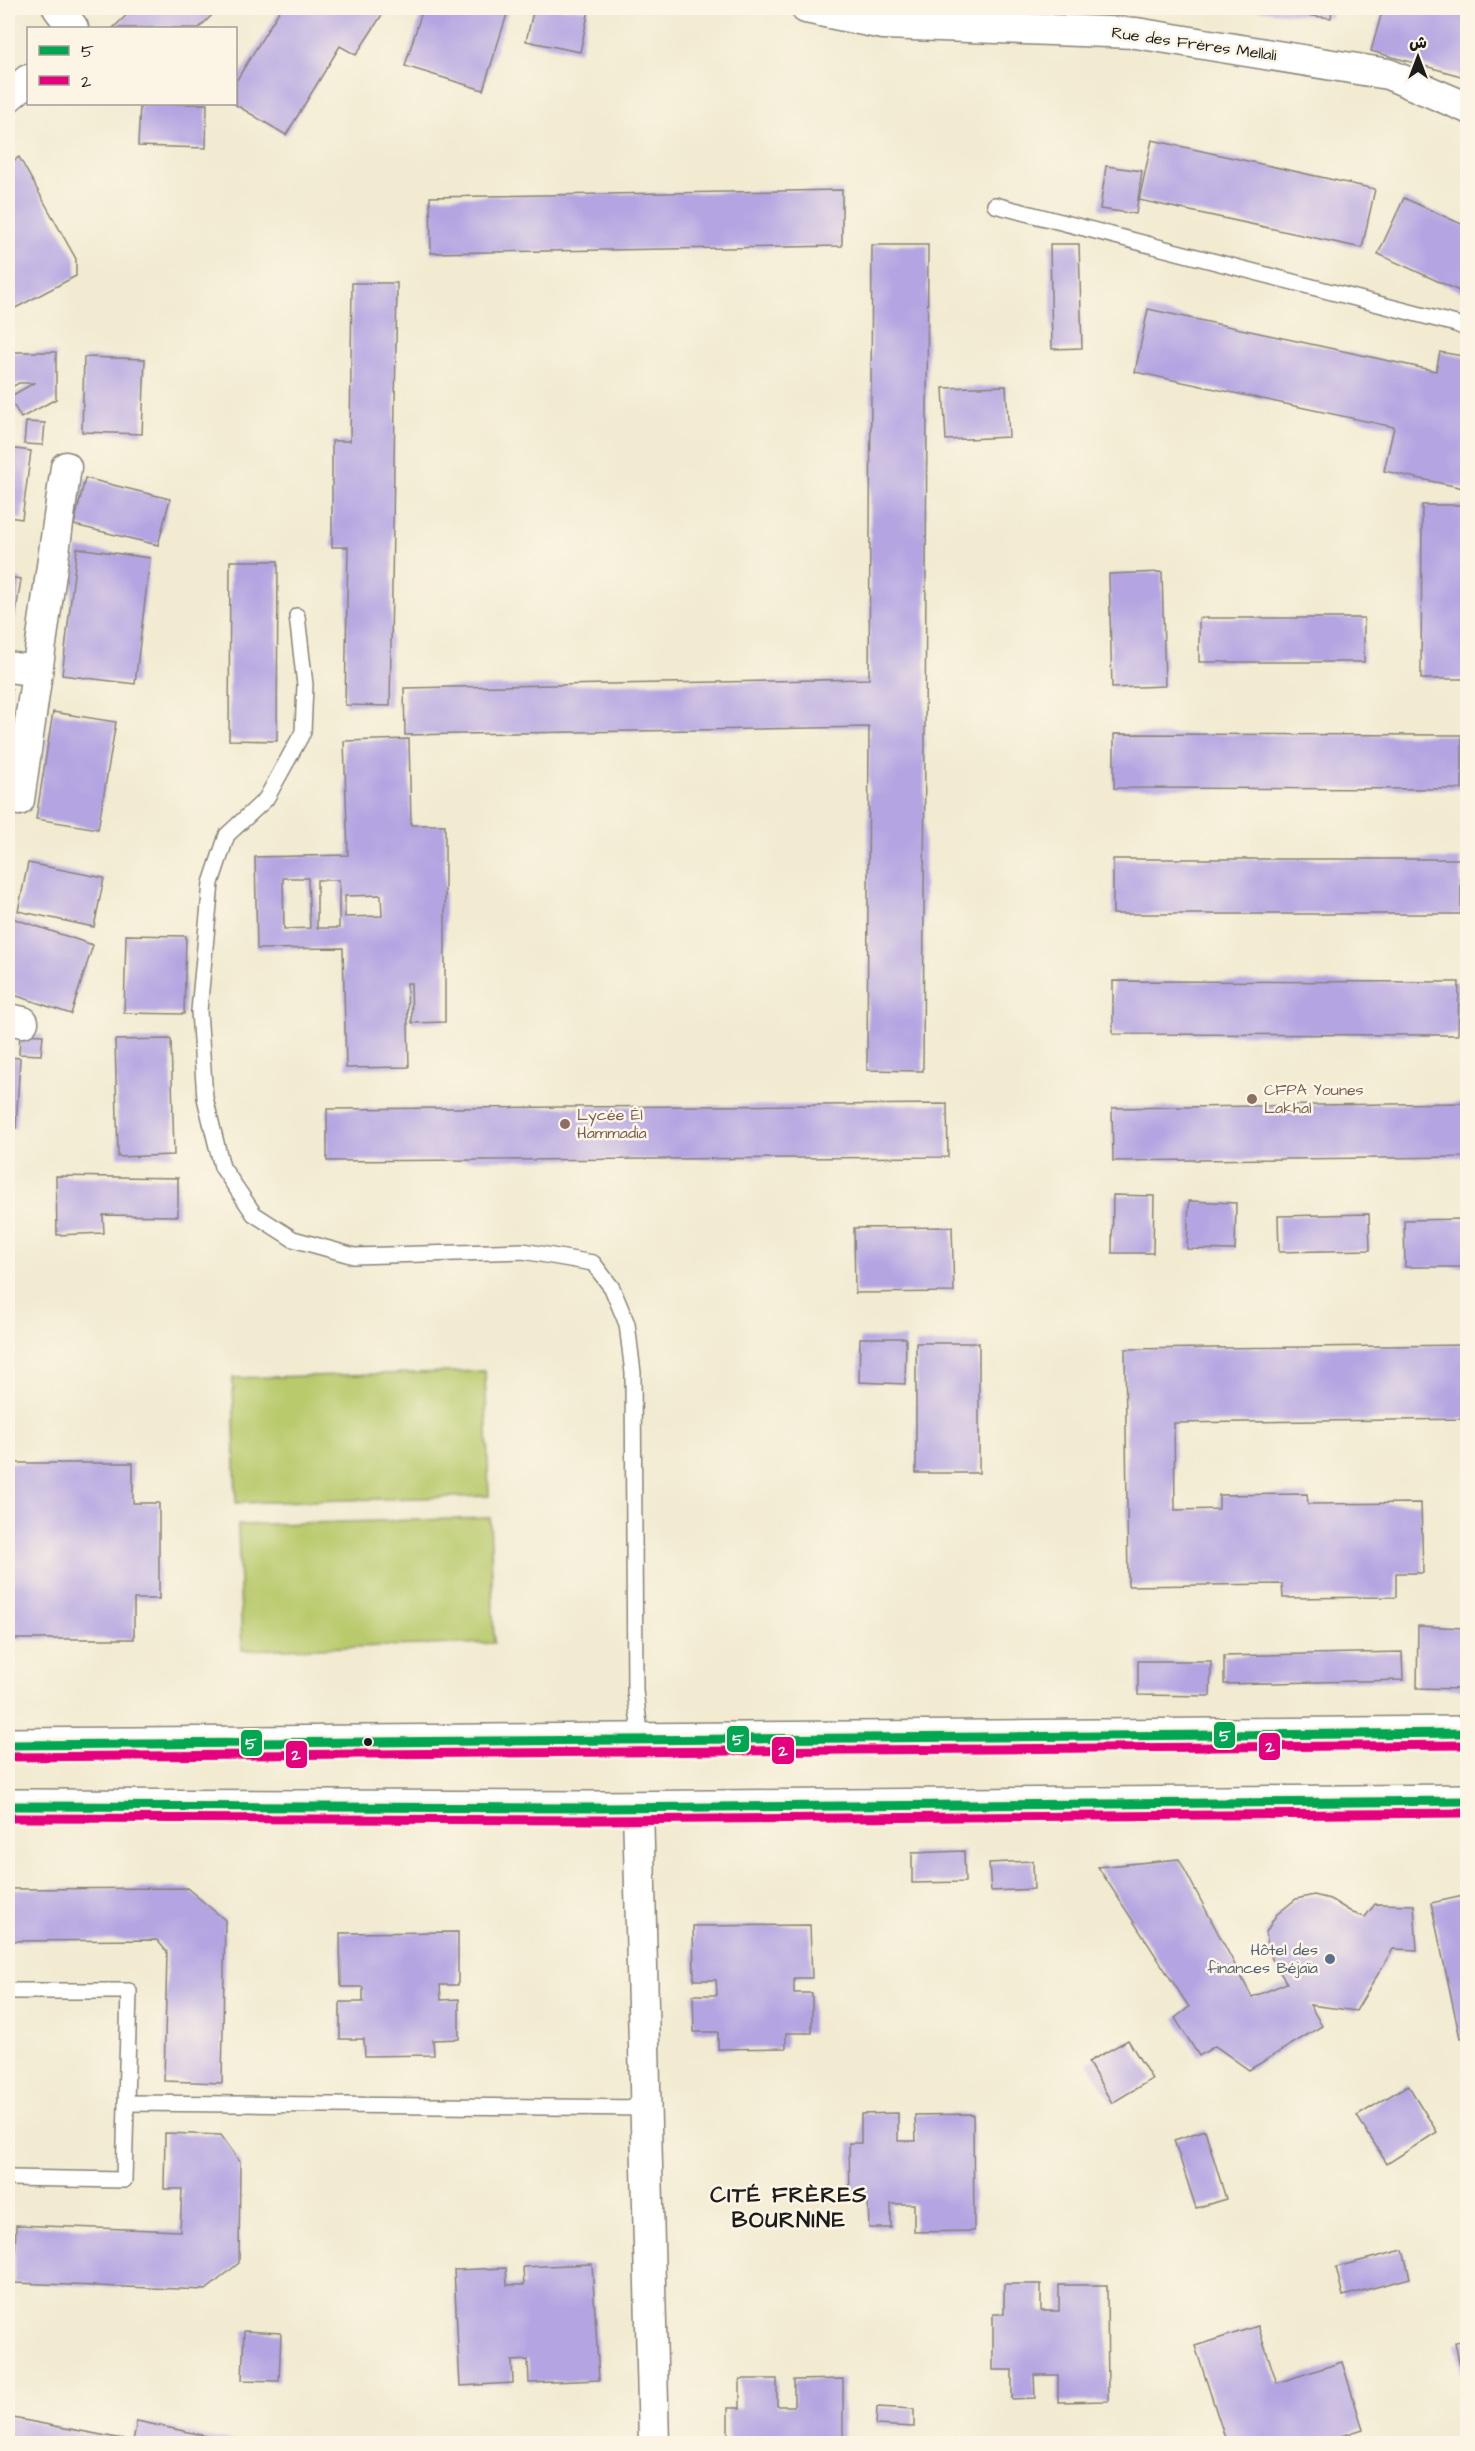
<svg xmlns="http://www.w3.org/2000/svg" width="1475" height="2451" viewBox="0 0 1475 2451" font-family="'Architects Daughter','Playpen Sans Arabic',sans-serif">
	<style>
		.green { fill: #b9ca6d; stroke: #6a7344; stroke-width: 1.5 }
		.building { fill: #b4a4e2; fill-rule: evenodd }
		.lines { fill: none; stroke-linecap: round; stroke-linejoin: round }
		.lane-casing { stroke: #878477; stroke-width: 18 }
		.street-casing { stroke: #878477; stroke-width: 33 }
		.secondary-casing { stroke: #878477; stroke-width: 36 }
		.lane { stroke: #fff; stroke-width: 15 }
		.street { stroke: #fff; stroke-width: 30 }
		.secondary { stroke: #fff; stroke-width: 33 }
		.bus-1-casing { stroke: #fcf5e5; stroke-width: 14 }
		.bus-2-casing { stroke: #fcf5e5; stroke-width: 14 }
		.bus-1 { stroke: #00a651; stroke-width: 9 }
		.bus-2 { stroke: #e5007d; stroke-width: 9 }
		.education-dot { fill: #8d6e63; stroke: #fcf5e5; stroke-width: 2 }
		.bus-dot { fill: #1c1c1c; stroke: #fcf5e5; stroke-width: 2 }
		.service-dot { fill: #5c6f8a; stroke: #fcf5e5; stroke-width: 2 }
		.labels { text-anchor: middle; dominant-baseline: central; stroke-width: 5; stroke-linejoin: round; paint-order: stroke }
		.street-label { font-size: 16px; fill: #1c1c1c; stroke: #fcf5e5 }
		.education-label { font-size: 16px; fill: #785e54; stroke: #fcf5e5; text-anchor: start }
		.service-label { font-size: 16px; fill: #4e5e75; stroke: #fcf5e5; text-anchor: end }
		.district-label { font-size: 22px; font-weight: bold; letter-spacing: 1.5px; fill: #1c1c1c; stroke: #fcf5e5 }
		.line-badge { stroke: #fcf5e5; stroke-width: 2 }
		.badge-label { font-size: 16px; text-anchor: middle; font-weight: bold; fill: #fff }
	</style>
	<rect width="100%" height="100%" fill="#fcf5e5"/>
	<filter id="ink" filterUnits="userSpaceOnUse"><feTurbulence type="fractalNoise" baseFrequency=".0167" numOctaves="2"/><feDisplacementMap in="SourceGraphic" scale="12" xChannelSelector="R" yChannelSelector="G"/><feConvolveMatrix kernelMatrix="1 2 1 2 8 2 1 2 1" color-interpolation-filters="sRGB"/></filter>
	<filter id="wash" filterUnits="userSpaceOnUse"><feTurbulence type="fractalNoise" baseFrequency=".008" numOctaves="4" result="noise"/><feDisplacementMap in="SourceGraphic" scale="24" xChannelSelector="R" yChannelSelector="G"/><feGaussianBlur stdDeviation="1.35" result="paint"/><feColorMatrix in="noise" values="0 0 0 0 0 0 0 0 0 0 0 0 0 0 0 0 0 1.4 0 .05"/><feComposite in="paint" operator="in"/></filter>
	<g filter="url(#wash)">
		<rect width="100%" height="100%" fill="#f2ebd2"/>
		<g class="green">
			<path d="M485 1371 489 1496 236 1503 233 1378Z"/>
			<path d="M490 1518 494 1643 242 1650 238 1525Z"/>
		</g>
		<g id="blocks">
			<g class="building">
				<path d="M8 8H21L8 14Z"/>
				<path d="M134 8H219L199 28H113Z"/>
				<path d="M281 8H380L385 10 356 55 340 46 286 135 236 105V81Z"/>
				<path d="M423 8H509L483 90 405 66Z"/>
				<path d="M534 8H577L589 10 580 52 526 41Z"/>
				<path d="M1238 8H1332L1331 18Z"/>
				<path d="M1383 8H1468V78L1371 51Z"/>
				<path d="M140 104H207L206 148 138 146Z"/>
				<path d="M1152 140 1375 189 1362 248 1139 200Z"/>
				<path d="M19 157 76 259V276L8 312V164Z"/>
				<path d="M1106 166 1142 171 1136 214 1100 209Z"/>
				<path d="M842 190V246L431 253 430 197Z"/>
				<path d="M1404 198 1468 227V295L1378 254Z"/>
				<path d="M1050 244H1079L1082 348 1052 349Z"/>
				<path d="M872 245H928L923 1071 867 1070 869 727 405 735 404 688 869 679Z"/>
				<path d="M352 283H397L390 706 345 705 348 547H332V441H350Z"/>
				<path d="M1148 309 1436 371 1440 352 1468 357V489L1384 471 1394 427 1135 372Z"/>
				<path d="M8 352H56V399L21 418 9 397 34 383H19L8 389Z"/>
				<path d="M84 357 145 359 142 434 82 432Z"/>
				<path d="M1006 386 1009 437 946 440 943 388Z"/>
				<path d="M26 422 45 423 43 445 24 444Z"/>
				<path d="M8 448 31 451 22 519 8 517Z"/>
				<path d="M85 478 170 499 158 545 74 525Z"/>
				<path d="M1422 505H1468V679H1421Z"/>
				<path d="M77 548 150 558 135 684 62 675Z"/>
				<path d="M230 561H278L277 741 229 740Z"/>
				<path d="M1162 572 1165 686 1112 688 1109 574Z"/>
				<path d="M8 577 21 579 10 651H8Z"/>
				<rect x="1199" y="618" width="165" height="44"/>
				<path d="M8 689H12L9 723H8Z"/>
				<path d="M53 712 116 722 98 829 36 819Z"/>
				<path d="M1114 734 1462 735V789L1114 788Z"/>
				<path d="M409 739 411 825H445V1022L412 1023 411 983H407L409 1067 346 1068 343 948 257 949 255 857 348 855 344 741ZM283 878H308L310 928 284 929ZM317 880H339V928H317ZM381 895 382 916 345 917V896Z"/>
				<rect x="1113" y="859" width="348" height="55"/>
				<path d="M28 863 104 878 94 927 18 911Z"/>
				<path d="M12 918 93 945 71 1014 8 993V933Z"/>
				<path d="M126 935 186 936 184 1014 124 1013Z"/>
				<path d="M1113 981 1459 982 1458 1035 1113 1034Z"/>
				<path d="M20 1034 43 1035 41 1055 19 1054Z"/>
				<path d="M171 1039 174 1155 118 1157 115 1040Z"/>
				<path d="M8 1057 20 1058 16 1128H8Z"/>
				<path d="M1465 1103 1466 1157 1113 1161 1112 1108Z"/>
				<path d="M947 1104 948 1157 327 1161V1109Z"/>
				<path d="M56 1176 178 1178V1216L103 1215 104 1233 57 1235Z"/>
				<path d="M1113 1195 1154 1196 1153 1253H1112Z"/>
				<path d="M1189 1201 1236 1203 1235 1250 1187 1249Z"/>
				<path d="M1369 1214 1370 1250 1279 1252 1278 1216Z"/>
				<path d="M1468 1219V1267H1405L1404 1220Z"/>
				<path d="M952 1227 954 1292 855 1293 854 1228Z"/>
				<path d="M860 1338H906L905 1384 859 1382Z"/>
				<rect x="916" y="1343" width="63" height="130"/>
				<path d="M1468 1345V1419L1174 1423 1175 1510 1219 1509V1495L1307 1494 1308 1504 1421 1503 1423 1573H1396V1597L1283 1598 1282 1584 1128 1586 1125 1349Z"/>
				<path d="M8 1463H133V1503H159V1599H134V1639H8Z"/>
				<path d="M1418 1626 1465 1628 1464 1689 1417 1688Z"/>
				<path d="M1402 1652 1403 1680 1224 1684V1656Z"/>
				<path d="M1138 1661H1211L1210 1696 1138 1695Z"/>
				<path d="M964 1851 965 1882 912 1883V1853Z"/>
				<path d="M1179 1859 1252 1997 1287 1983 1276 1967 1269 1952 1266 1932 1276 1915 1296 1899 1314 1895 1330 1899 1353 1913 1365 1917 1375 1904 1414 1905 1417 1950 1393 1949 1356 2011 1310 2005 1322 2026 1249 2070 1215 2046 1199 2056 1175 2018 1189 2007 1098 1867Z"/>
				<path d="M1033 1861 1034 1889 991 1891 989 1863Z"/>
				<path d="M187 1888 225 1920 222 2083 164 2081 167 1952 157 1940 8 1941V1889Z"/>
				<path d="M1468 1895V2036L1460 2038 1431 1903Z"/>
				<path d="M810 1925 812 1978H794V1993H812V2033H786V2048L718 2049V2032H694L693 1995H717L716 1980H694L693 1926Z"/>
				<path d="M458 1932V1985H440L441 2000 459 1999V2039L433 2040 434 2055 365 2056 364 2039H340V2002H363V1987H341L340 1933Z"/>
				<path d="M1128 2040 1152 2079 1112 2103 1088 2062Z"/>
				<path d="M1408 2085 1437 2132 1387 2164 1357 2116Z"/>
				<path d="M898 2113V2141H916L915 2115 973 2114 974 2231 914 2232V2204H891V2228H869L868 2200H850L849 2143H861V2114Z"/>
				<path d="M1205 2130 1226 2199 1196 2208 1174 2140Z"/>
				<path d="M165 2133 221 2135 240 2162 239 2263 206 2290 14 2283 16 2225 180 2231 182 2189H164Z"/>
				<path d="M1403 2250 1410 2278 1343 2296 1336 2267Z"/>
				<path d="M592 2264 599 2380 529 2383 528 2360 512 2361 513 2383 460 2386 454 2270 506 2268 507 2285H524L523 2267Z"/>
				<path d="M1004 2284H1041V2311H1059V2285H1107L1108 2401 1058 2402V2375H1034L1035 2398 1012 2399V2370H993V2314H1004Z"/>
				<path d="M1258 2326 1277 2383 1342 2362 1363 2429 1316 2444H1227L1195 2346Z"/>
				<path d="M244 2331 281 2333 279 2381 242 2380Z"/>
				<path d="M1468 2340V2399H1466L1455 2342Z"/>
				<path d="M740 2379H777V2406H794V2380L843 2379V2444H728V2408H740Z"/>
				<path d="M877 2407 914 2409V2427L876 2425Z"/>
				<path d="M8 2417 133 2441 137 2421 244 2444H8Z"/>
			</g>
		</g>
	</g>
	<g filter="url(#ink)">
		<use href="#blocks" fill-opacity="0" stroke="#878477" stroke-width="1.5"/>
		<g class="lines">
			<defs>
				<g id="lane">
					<path d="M995 205 1456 324 1468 329"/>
					<path d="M297 616 305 685 303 732 266 799 227 835 211 883 199 1011 205 1098 222 1167 254 1214 293 1239 354 1256 523 1251 593 1263 612 1288 627 1324 633 1373 635 1691 641 1741"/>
					<path d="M8 1991H129L124 2180 8 2178"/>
					<path d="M126 2103 646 2108"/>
				</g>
				<g id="street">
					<path d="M58 8 73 28"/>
					<path d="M806 8 883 24 1136 33 1388 74 1468 108"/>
					<path d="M8 97 28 80"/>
					<path d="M8 667 37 671"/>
					<path d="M19 800 66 467"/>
					<path d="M8 1019 23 1022"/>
					<path d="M638 1807 654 2444"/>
				</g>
				<g id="secondary">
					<path d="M8 1745 1468 1733"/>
					<path d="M8 1806 600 1808 1468 1801"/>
				</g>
			</defs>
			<use href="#lane" class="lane-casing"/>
			<use href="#street" class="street-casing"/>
			<use href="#secondary" class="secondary-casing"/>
			<use href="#lane" class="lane"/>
			<use href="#street" class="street"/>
			<use href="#secondary" class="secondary"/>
			<defs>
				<g id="bus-1">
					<path d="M8 1745 1468 1733"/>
					<path d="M8 1806 600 1808 1468 1801"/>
				</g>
				<g id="bus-2">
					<path d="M8 1757 1468 1745"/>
					<path d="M8 1818 600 1820 1468 1813"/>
				</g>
			</defs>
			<use href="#bus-1" class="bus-1-casing"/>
			<use href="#bus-2" class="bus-2-casing"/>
			<use href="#bus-1" class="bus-1"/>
			<use href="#bus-2" class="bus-2"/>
		</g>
	</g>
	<g class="education-dot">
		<circle cx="1252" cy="1099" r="6"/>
		<circle cx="565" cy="1124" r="6"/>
	</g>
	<circle class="bus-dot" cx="368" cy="1742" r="5"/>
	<circle class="service-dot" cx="1330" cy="1959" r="6"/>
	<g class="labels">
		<g class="street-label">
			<text transform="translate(1194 44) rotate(8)">Rue des Frères Mellali</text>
		</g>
		<g class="education-label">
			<text x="1264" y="1090">CFPA Younes<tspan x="1264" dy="18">Lakhal</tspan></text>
			<text x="577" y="1115">Lycée Él<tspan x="577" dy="18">Hammadia</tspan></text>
		</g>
		<g class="service-label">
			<text x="1318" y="1950">Hôtel des<tspan x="1318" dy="18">finances Béjaïa</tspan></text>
		</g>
		<g class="district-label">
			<text x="789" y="2195">CITÉ FRÈRES<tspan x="789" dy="25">BOURNINE</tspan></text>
		</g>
	</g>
	<g class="line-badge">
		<rect x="1213" y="1721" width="23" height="28" rx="6" fill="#00a651"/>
		<rect x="726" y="1725" width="24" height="28" rx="6" fill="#00a651"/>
		<rect x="240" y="1729" width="23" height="28" rx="6" fill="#00a651"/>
		<rect x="1258" y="1732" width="23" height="29" rx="6" fill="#e5007d"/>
		<rect x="771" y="1736" width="24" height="29" rx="6" fill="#e5007d"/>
		<rect x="285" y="1740" width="23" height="29" rx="6" fill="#e5007d"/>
	</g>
	<g class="badge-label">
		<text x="1225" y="1741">5</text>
		<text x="738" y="1745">5</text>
		<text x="251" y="1749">5</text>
		<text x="1270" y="1752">2</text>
		<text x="783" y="1756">2</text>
		<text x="296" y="1760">2</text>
	</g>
	<rect width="1475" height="2451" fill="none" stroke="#fcf5e5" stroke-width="30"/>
	<rect x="27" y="27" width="210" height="78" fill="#fcf5e5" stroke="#a29e95" stroke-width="1.5"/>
	<rect x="39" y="46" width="30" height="9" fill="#00a651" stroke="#a29e95" stroke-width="1.5"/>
	<text x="81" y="57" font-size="18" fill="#1c1c1c">5</text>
	<rect x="39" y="76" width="30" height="9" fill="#e5007d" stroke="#a29e95" stroke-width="1.5"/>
	<text x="81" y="87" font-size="18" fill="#1c1c1c">2</text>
	<g transform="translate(1418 57)" stroke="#fcf5e5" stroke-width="4.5" paint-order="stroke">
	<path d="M0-4.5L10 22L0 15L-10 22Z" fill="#1c1c1c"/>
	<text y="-9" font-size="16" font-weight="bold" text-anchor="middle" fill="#1c1c1c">ش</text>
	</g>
</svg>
